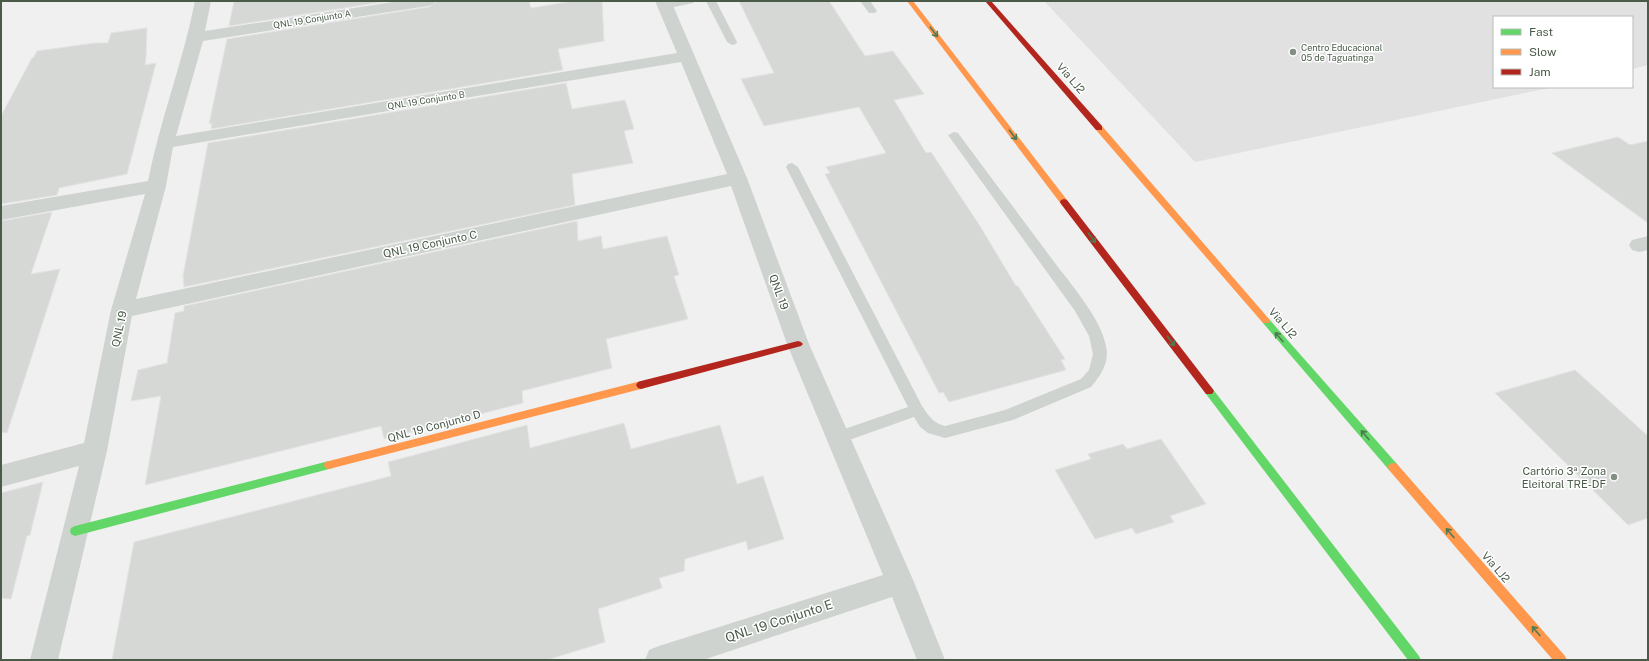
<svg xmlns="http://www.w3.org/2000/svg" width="1649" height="661" viewBox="0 0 1649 661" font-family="'Public Sans',sans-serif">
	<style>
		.education { fill: #e2e1e2 }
		.building { fill: #d6d8d6; stroke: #e2e3e2 }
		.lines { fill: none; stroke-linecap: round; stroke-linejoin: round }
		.lane { fill: #cfd3cf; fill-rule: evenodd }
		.street { fill: #cfd3cf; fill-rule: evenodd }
		.fast { fill: #63d668; fill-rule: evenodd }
		.slow { fill: #ff974d; fill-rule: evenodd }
		.jam { fill: #b3261e; fill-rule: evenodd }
		.oneway { stroke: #507a51 }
		.poi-dot { fill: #848f83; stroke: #fff; stroke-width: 1.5 }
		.labels { text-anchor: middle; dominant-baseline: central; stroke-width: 3; stroke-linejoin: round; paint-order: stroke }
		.far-street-label { font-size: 9px; fill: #4a5b49; stroke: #fff }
		.far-poi-label { font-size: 9px; fill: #4a5b49; stroke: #fff; text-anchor: start }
		.street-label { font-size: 11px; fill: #4a5b49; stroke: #fff }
		.poi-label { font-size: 11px; fill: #4a5b49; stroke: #fff; text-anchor: end }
		.near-street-label { font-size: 13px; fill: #4a5b49; stroke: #fff }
	</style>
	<rect width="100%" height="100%" fill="#f0f0f0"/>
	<path class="education" d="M1044 1H1648V65L1632 69V17H1494V87H1554L1195 162Z"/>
	<g class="building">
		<path d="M234 1H389L229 26Z"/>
		<path d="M438 1H529L531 8 573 1H602L604 41 558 49 563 70 211 129 212 123 209 124 227 39 428 7Z"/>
		<path d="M739 1H829L865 56 893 51 924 94 894 100 926 153 931 152 980 226 1016 286H1018L1065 359 1061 360 1066 370 949 402 943 392 939 393 825 174 830 173 826 167 886 153 859 107 764 126 741 79 774 73Z"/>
		<path d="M147 28 146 58 145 65 156 63 127 174 59 188 57 195 1 204V116L32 58 34 57 37 51 95 43H108L111 33Z"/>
		<path d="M566 83 572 109 625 100 634 129 624 131 633 163 572 174 575 205 184 287 183 276 208 143Z"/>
		<path d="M1618 137 1630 145 1648 141V223L1552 153Z"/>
		<path d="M52 212 31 274 60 269 7 433 1 432V221Z"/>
		<path d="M577 221 578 241 601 236 603 249 667 236 679 275 674 276 688 319 606 339 612 368 522 391 523 403 384 439 381 426 145 485 161 396 131 401 138 370 167 363 175 313 184 311V306Z"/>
		<path d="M1575 370 1648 436V518L1628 525 1495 393Z"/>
		<path d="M624 423 631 449 720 425 737 484 763 476 784 539 748 550 746 541 685 559 684 571 659 578 662 588 598 609 605 642 547 660H112L134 542 391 476 388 462 527 425 530 448Z"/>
		<path d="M1161 439 1206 504 1170 516 1174 522 1136 534 1132 528 1095 539 1055 470 1091 459 1088 454 1123 444 1127 449Z"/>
		<path d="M43 482 30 535 27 536 11 599 1 598V493Z"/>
	</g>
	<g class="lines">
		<g class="lane">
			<path d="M676 1H695L693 3 665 9 660 6 662 4Z"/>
			<path d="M706 1H716L737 42 736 44 732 45 727 42Z"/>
			<path d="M860 1H870L877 11 875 13H869Z"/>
			<path d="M954 132 958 133C989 175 1021 217 1052 259 1069 282 1101 318 1106 346 1110 362 1101 375 1091 387L1013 420 945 438 928 433 920 427 914 417 838 444 833 443 830 438 833 433 908 407 786 167 788 164 792 163 798 167 922 406C929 416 933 423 945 426L1005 410 1081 379 1089 370 1093 354 1089 336 1075 311 948 135Z"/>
		</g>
		<g class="street">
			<path d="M195 1H211L205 31 399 1H436L433 4 428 6 203 41 176 136 677 53 655 1H671L747 178 809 344 914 582 945 660H917L892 597 703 660H645L649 650 659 646 883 575 787 344 731 186 132 316 107 451 58 660H30L79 466 1 487V465L84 443 111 310 145 194 1 220V206L148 181C160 120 183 62 195 1ZM681 62 727 174 136 299 166 186 173 147Z"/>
			<path d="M1648 236V250L1639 252 1632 250 1629 245 1632 240Z"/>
		</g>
		<g class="fast">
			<path d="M1266 318 1269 319 1397 464 1398 467 1397 470 1393 471 1389 470 1263 323 1262 321 1263 319Z"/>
			<path d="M1209 387 1212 388 1419 656 1421 660H1408L1206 394 1204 391 1206 388Z"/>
			<path d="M329 461 333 462 334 465 333 468 329 469 75 536 71 534 70 531 71 528 75 526Z"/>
		</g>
		<g class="slow">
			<path d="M907 1H913L1067 200 1068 202 1067 204H1061Z"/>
			<path d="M1096 126H1102L1269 319 1270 321 1269 323H1263L1096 130Z"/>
			<path d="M641 381 644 382 646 385 644 388 641 389 329 469 325 468 324 465 325 462 329 461Z"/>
			<path d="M1393 463 1397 464 1565 656 1567 660H1553L1389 470 1388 467 1389 464Z"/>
		</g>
		<g class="jam">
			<path d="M985 1H991L1102 126V130H1096Z"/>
			<path d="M1064 199 1067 200 1212 388 1214 391 1212 394H1206L1061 204 1060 202 1061 200Z"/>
			<path d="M798 341 801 342 803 344 801 346 641 389 638 388 636 385 638 382 641 381Z"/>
		</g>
	</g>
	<defs><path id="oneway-shaft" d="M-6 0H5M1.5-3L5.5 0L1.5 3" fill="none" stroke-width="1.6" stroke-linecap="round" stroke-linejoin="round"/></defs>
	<g class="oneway">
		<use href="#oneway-shaft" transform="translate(934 32) rotate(53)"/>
		<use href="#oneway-shaft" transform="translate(1013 135) rotate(53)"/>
		<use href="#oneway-shaft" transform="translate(1092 238) rotate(53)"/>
		<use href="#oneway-shaft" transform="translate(1279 337) rotate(-131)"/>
		<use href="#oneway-shaft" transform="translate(1171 341) rotate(53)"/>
		<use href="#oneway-shaft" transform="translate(1365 435) rotate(-131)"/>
		<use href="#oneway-shaft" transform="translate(1450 533) rotate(-131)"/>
		<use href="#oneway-shaft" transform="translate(1536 631) rotate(-131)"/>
	</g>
	<g class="poi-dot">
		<circle cx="1293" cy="52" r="4"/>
		<circle cx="1614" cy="477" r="4"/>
	</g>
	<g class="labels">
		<g class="far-street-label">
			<text transform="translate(312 19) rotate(-9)">QNL 19 Conjunto A</text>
			<text transform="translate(426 100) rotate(-9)">QNL 19 Conjunto B</text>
		</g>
		<g class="far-poi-label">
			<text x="1301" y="47">Centro Educacional<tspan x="1301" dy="10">05 de Taguatinga</tspan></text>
		</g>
		<g class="street-label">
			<text transform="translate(1071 78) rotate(49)">Via LJ2</text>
			<text transform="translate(430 244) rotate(-12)">QNL 19 Conjunto C</text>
			<text transform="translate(779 292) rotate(70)">QNL 19</text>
			<text transform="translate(1283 323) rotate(49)">Via LJ2</text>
			<text transform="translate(119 329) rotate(-78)">QNL 19</text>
			<text transform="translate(434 426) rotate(-15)">QNL 19 Conjunto D</text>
			<text transform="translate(1496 567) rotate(49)">Via LJ2</text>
		</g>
		<g class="poi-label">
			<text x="1606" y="471">Cartório 3ª Zona<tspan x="1606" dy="13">Eleitoral TRE-DF</tspan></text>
		</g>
		<g class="near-street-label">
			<text transform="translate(779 621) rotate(-18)">QNL 19 Conjunto E</text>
		</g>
	</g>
	<rect width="1649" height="661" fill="none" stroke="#4a5b49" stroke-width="4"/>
	<rect x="1493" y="16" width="140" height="72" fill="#ffffff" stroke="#b7bdb6"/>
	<rect x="1501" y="29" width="20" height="6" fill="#63d668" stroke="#b7bdb6"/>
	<text x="1529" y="36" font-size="12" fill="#4a5b49">Fast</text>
	<rect x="1501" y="49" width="20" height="6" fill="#ff974d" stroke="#b7bdb6"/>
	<text x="1529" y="56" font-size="12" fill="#4a5b49">Slow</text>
	<rect x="1501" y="69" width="20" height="6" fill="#b3261e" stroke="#b7bdb6"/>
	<text x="1529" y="76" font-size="12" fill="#4a5b49">Jam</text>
</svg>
